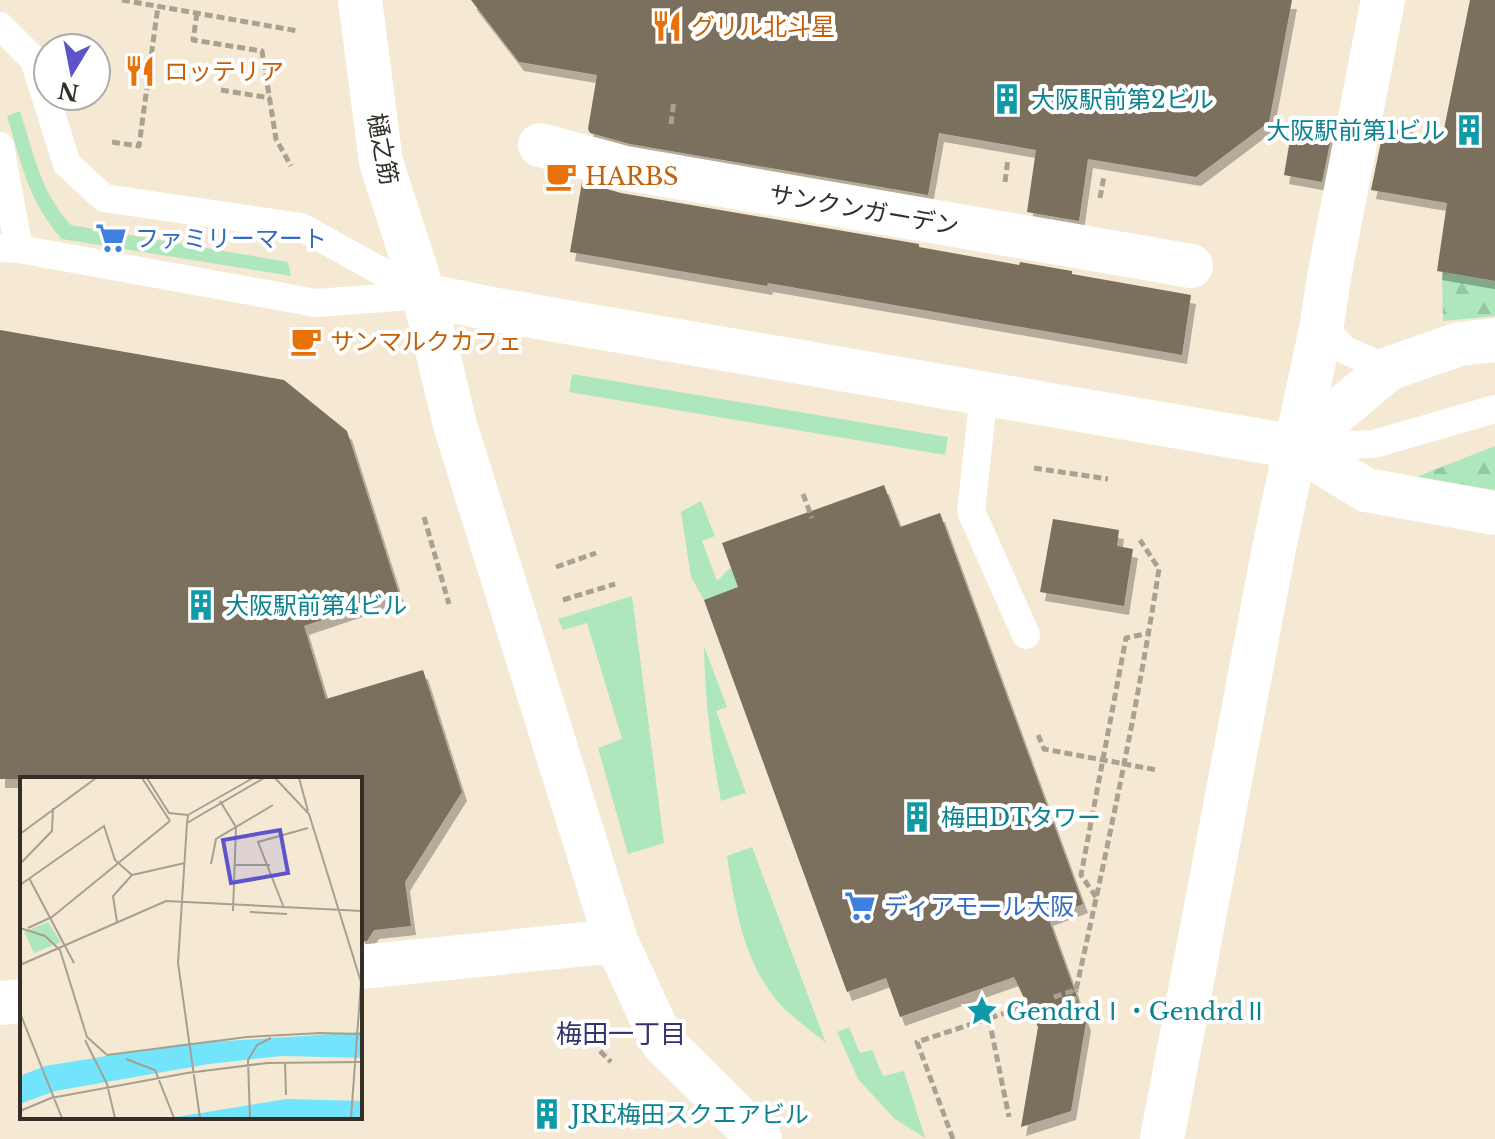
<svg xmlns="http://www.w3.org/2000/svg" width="1495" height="1139" viewBox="0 0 1495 1139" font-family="'Libre Baskerville','Noto Sans JP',serif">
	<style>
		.grass { fill: #aee7bc }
		.forest { fill: url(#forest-firs) }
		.building { fill: #7a6f5d; filter: url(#shadow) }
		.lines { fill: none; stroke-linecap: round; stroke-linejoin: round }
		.path { stroke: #aaa191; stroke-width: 5; stroke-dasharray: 8 4; stroke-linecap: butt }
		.lane { stroke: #fff; stroke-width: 28 }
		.street { stroke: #fff; stroke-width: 44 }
		.secondary { stroke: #fff; stroke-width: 44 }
		.labels { text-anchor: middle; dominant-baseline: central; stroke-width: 8; stroke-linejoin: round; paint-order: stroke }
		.food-label { font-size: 24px; fill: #c56008; stroke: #fff; text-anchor: start }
		.culture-label { font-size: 24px; fill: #0d838f; stroke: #fff; text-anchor: start }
		.street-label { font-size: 24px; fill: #332f27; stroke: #fff }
		.shop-label { font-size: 24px; fill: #366cbe; stroke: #fff; text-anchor: start }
		.neighbourhood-label { font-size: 26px; fill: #35336e; stroke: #fff }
		.inset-road { fill: none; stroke: #a79f8f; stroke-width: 2 }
		.view { fill: #5d54cc; fill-opacity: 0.15; stroke: #5d54cc; stroke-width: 4 }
		.inset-edge { fill: none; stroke: #332f27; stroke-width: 4 }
	</style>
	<defs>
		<pattern id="forest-firs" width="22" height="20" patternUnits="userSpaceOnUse" patternTransform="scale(2)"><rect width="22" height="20" fill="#aee7bc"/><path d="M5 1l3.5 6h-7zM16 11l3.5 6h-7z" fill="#96c6a2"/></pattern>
		<filter id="shadow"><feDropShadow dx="5" dy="9" stdDeviation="0" flood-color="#0004"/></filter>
	</defs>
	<rect width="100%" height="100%" fill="#f5e9d4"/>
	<g class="grass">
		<path d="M20 111C33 152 41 193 71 225L288 262 291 276 62 239C27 200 22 164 7 116Z"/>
		<path d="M572 374 948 437 945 455 569 392Z"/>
		<path d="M701 501 715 536 702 541 717 581 731 567 739 587 704 600 691 577 681 512Z"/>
		<path d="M632 596 664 843 628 854 598 748 622 739 587 623 563 630 558 619Z"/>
		<path d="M704 646 727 707 716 711 746 793 721 801C711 749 705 699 704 646Z"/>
		<path d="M752 847 826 1043C811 1030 791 1017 778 1002 743 960 735 907 727 856Z"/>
		<path d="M849 1027 860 1053 872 1050 883 1076 904 1071 925 1138 895 1119 858 1079 837 1032Z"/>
	</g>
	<g class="forest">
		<path d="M1442 272 1495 281V316L1443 321Z"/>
		<path d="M1495 446V490L1416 477Z"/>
	</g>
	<g class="building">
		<path d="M471 0H1292L1269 122 1196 177 1088 159 1079 221 1027 212 1036 150 939 133 928 195 630 144 590 133 588 129 597 75 519 62Z"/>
		<path d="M1470 0H1495V281L1437 271 1447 203 1371 190 1383 132 1390 133 1391 128 1442 139Z"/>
		<path d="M1294 116 1334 123 1322 182 1284 175Z"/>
		<path d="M582 182 621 193 919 244V247L1019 265 1020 262 1072 271V274L1191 295 1182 355 768 283 767 286 570 252Z"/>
		<path d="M0 330 284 380 347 431 399 594 304 626 326 699 423 670 462 792 405 882 411 926 374 930 367 941 360 942V779H0Z"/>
		<path d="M884 485 900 527 940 513 1083 904 1048 917 1086 1022 1071 1111 1021 1127 1038 1027 1014 977 900 1017 886 978 847 992 704 600 738 587 722 543Z"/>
		<path d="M1053 519 1119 530 1117 546 1133 549 1124 606 1040 592Z"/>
	</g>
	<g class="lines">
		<g class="path">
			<path d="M122 0 298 31"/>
			<path d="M197 13 193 40 262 51 276 139 291 166"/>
			<path d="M221 90 270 98"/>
			<path d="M671 124 674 101"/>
			<path d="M112 142 139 146 158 6"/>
			<path d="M1005 182 1008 159"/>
			<path d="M1100 198 1104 176"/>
			<path d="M1034 468 1108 479"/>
			<path d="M803 494 812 518"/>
			<path d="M424 517 449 604"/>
			<path d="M556 567 596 553"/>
			<path d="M563 600 615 584"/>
			<path d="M1038 735 1044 749 1157 770"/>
			<path d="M1096 897 1081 875 1126 638 1149 633"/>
			<path d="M1054 997 1076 990C1107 850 1137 710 1159 569L1140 540"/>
			<path d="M1074 1004 1076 990"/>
			<path d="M989 1019 1009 1117"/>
			<path d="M600 1051 611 1062"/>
			<path d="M953 1139 917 1042 1027 1006"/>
		</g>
		<g class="lane">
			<path d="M0 26 34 60 67 164 104 198 301 227 424 295"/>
			<path d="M0 146 19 249"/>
			<path d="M0 248 19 249 316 303 424 295"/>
			<path d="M1322 324 1343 349 1388 369"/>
			<path d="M984 393 971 511 1026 635"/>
			<path d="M1297 447 1374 444 1495 409"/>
		</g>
		<g class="street">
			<path d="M540 145 625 168 1191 266"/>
			<path d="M1495 340 1459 344 1388 369 1296 447 1366 490 1495 513"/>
			<path d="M616 941 663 1043 760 1139"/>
		</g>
		<g class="secondary">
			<path d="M360 0 381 162 424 295 455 425 616 941 360 967"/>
			<path d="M424 295 497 310 1296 447"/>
			<path d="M0 1003 22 1001"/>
			<path d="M1162 1139 1274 548 1322 324 1329 277 1383 0"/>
		</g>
	</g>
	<defs>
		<symbol id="restaurant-bare" viewBox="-9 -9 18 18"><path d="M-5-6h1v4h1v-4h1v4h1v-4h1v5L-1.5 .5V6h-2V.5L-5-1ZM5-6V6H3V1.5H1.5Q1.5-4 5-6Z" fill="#e8710a" stroke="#fff" stroke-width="2.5" paint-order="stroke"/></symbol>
		<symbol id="building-bare" viewBox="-9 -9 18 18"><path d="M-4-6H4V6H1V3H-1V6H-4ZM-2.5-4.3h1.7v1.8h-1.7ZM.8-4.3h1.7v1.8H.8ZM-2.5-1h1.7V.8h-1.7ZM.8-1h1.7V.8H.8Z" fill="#0f9aa8" stroke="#fff" stroke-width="2.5" paint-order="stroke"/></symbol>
		<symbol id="cafe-bare" viewBox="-9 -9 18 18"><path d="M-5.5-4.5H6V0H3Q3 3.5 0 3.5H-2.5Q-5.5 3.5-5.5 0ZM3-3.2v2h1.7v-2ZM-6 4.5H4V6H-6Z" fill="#e8710a" stroke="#fff" stroke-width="2.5" paint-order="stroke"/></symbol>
		<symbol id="supermarket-bare" viewBox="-9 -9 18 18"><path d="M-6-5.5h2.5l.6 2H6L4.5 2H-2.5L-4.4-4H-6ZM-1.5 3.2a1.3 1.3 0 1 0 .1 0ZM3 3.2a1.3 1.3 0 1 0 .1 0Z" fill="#3f7fe0" stroke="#fff" stroke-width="2.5" paint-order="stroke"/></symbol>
		<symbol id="sight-bare" viewBox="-9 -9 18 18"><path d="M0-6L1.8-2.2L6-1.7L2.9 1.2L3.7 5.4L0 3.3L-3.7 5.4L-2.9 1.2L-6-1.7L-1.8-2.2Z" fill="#0f9aa8" stroke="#fff" stroke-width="2.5" paint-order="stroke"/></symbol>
	</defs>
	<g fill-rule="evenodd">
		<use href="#restaurant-bare" x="645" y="4" width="44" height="44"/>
		<use href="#restaurant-bare" x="118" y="49" width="44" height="44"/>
		<use href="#building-bare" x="985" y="77" width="44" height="44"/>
		<use href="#building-bare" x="1447" y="108" width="44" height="44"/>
		<use href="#cafe-bare" x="539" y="154" width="44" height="44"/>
		<use href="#supermarket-bare" x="89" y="216" width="44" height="44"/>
		<use href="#cafe-bare" x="284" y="319" width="44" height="44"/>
		<use href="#building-bare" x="179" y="583" width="44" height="44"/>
		<use href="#building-bare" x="895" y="795" width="44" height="44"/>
		<use href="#supermarket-bare" x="838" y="884" width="44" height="44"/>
		<use href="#sight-bare" x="960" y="989" width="44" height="44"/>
		<use href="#building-bare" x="525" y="1092" width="44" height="44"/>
	</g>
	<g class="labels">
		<g class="food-label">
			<text x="691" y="26">グリル北斗星</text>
			<text x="164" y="71">ロッテリア</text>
			<text x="585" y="176">HARBS</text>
			<text x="330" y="341">サンマルクカフェ</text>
		</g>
		<g class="culture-label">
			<text x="1031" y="99">大阪駅前第2ビル</text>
			<text x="1445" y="130" text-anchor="end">大阪駅前第1ビル</text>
			<text x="225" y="605">大阪駅前第4ビル</text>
			<text x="941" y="817">梅田DTタワー</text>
			<text x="1006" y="1011">GendrdⅠ・GendrdⅡ</text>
			<text x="571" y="1114">JRE梅田スクエアビル</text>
		</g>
		<g class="street-label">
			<text transform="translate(383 149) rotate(79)">樋之筋</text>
			<text transform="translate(864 210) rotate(10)">サンクンガーデン</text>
		</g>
		<g class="shop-label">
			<text x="135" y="238">ファミリーマート</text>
			<text x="884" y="906">ディアモール大阪</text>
		</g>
		<g class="neighbourhood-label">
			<text x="621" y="1034">梅田一丁目</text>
		</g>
	</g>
	<g transform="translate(20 777)">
		<rect width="342" height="342" fill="#f5e9d4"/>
		<path d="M28 145 41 165 14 176 4 155Z" fill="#aee7bc"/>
		<path d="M342 255V281L262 279 189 287 35 314 0 327V299L25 289 161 267ZM267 322 342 324V341H150Z" fill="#72e4fb"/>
		<path class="inset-road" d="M122 1 150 44M127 1 149 36 168 38M255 1 289 37 341 205 331 341M279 1 288 34M200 24 216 50 213 134M167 46 244 1M0 57 76 1M0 87 32 54 33 31M191 87 196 62 253 28M215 88H250M112 98 165 86M9 101 54 186M0 108 84 49 95 83 112 98M264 131 238 65 288 51M230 135 267 137M97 145 93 119 112 98M0 151 25 159 40 173 67 260 87 278 227 260 301 256M8 151 32 140 150 44M0 188 146 124 342 134M0 236 42 341M298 256 342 257M65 263 87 307 95 341M106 282 135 293 154 341M265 285 266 318M0 334 31 321 167 296 247 286 342 285M180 341 158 186 167 46 168 38 233 1M230 341 228 283 237 268 251 261"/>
		<path class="view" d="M260 53 268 96 211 106 203 63Z"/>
		<rect width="342" height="342" class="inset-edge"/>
	</g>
	<g transform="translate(72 72) rotate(190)"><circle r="38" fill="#ffffff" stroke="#adaca9" stroke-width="2"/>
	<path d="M0-6L14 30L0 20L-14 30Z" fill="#5d54cc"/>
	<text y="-12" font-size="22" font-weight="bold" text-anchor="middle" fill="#332f27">N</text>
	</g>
</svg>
